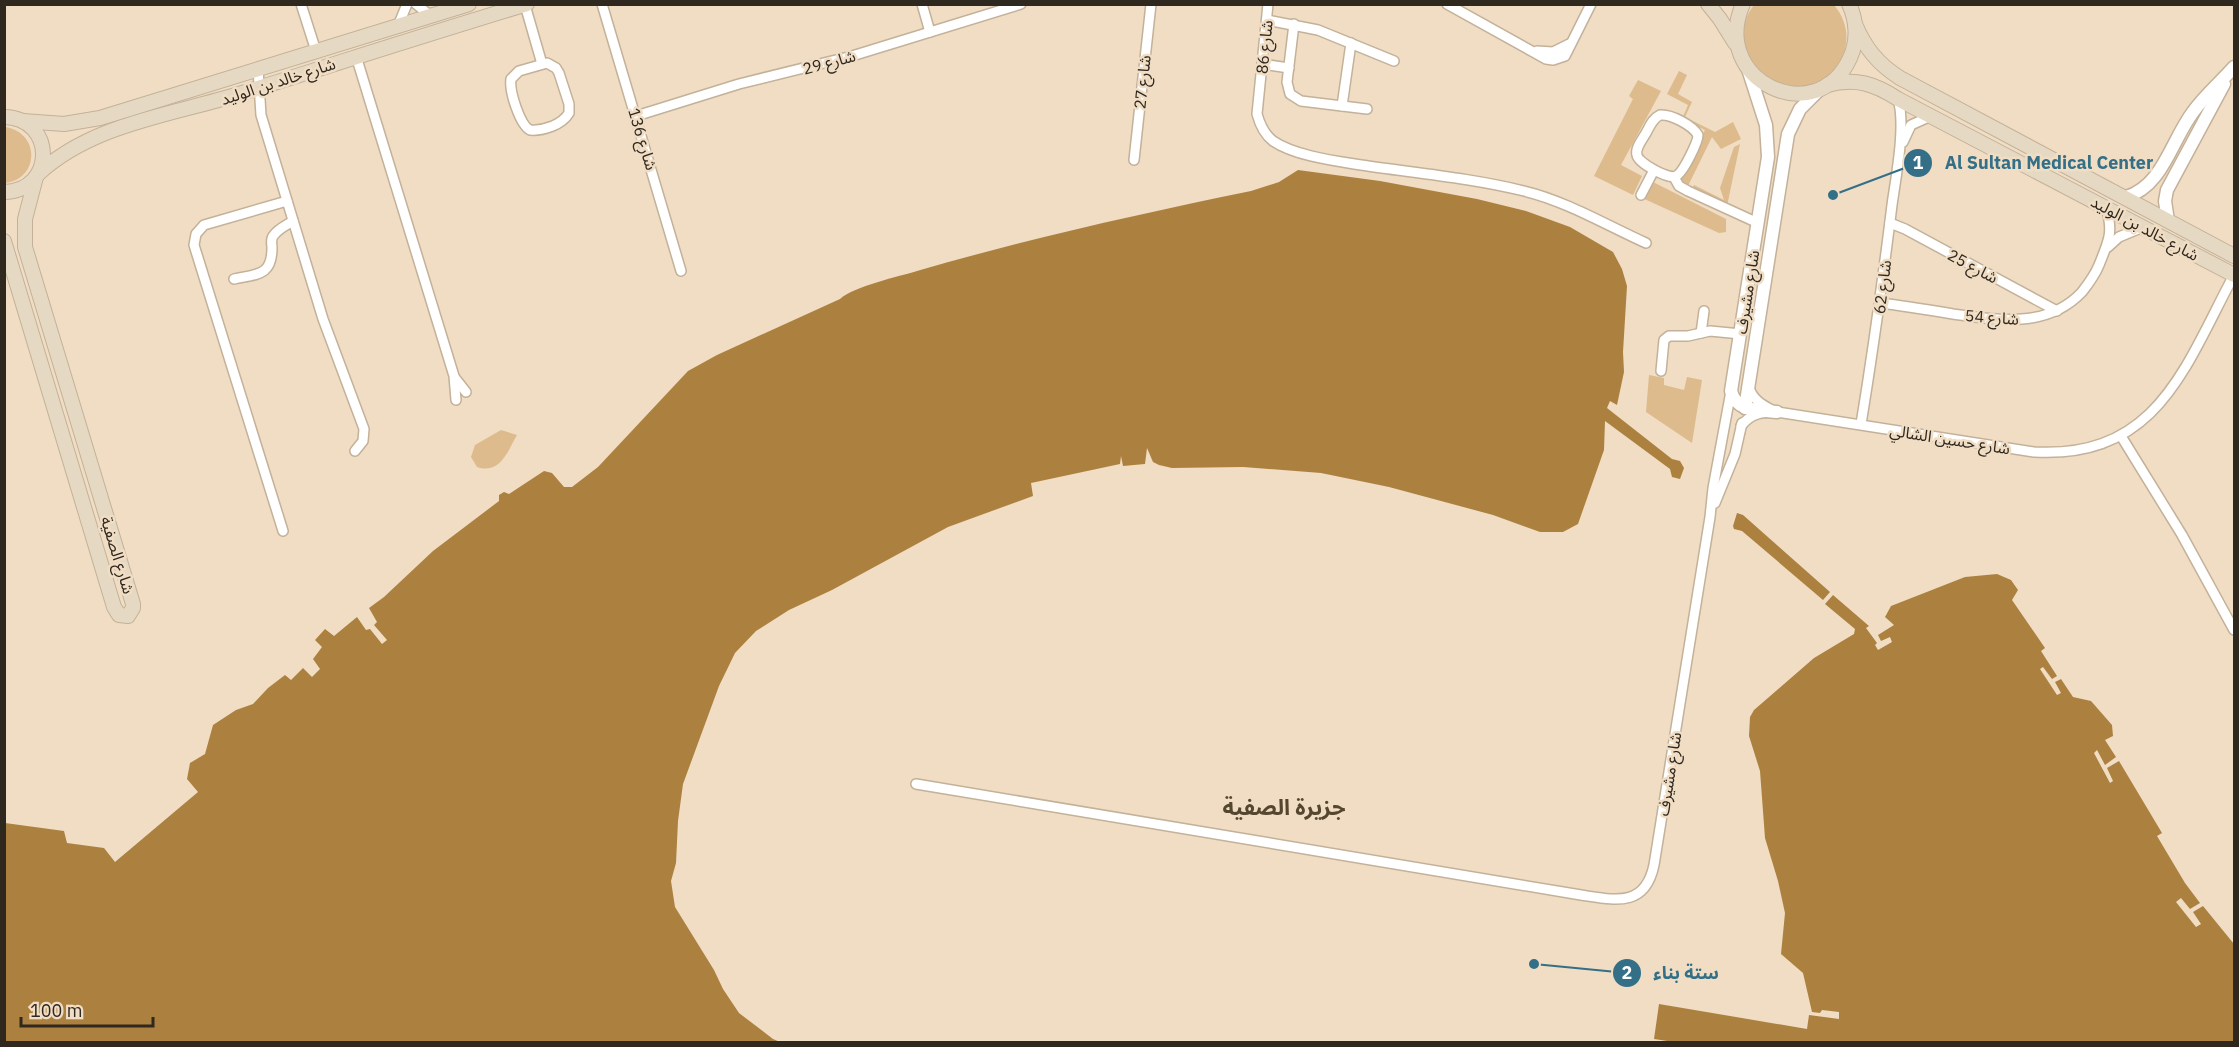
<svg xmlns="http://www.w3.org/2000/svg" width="2239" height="1047" viewBox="0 0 2239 1047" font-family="'IBM Plex Sans','Noto Sans Arabic',sans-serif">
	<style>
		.green { fill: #ddbb8d }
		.water { fill: #ac813f }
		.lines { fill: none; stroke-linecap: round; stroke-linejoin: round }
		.minor-casing { stroke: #c3b199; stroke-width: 12 }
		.tertiary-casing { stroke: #c3b199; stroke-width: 15 }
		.secondary-casing { stroke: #c3b199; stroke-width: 16 }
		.minor { stroke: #fff; stroke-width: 9 }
		.tertiary { stroke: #fff; stroke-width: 12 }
		.secondary { stroke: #e6d9c3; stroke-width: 14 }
		.labels { text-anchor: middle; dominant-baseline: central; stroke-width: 5; stroke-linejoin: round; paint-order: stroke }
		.street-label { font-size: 16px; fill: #2f281f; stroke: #f0ddc4 }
		.district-label { font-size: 22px; font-weight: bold; fill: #554630; stroke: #f0ddc4 }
		.leader { fill: none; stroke: #336f86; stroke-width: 2 }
		.callout-dot { fill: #336f86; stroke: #f0ddc4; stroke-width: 2 }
		.mark-label { font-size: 18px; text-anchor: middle; font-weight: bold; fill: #fff }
		.callout-label { font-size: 18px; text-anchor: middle; font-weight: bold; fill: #336f86; stroke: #f0ddc4; stroke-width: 5; stroke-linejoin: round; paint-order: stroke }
	</style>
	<rect width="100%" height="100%" fill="#f0ddc4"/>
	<g class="green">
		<path d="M1754 5H1834C1852 26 1850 54 1831 73 1829 76 1825 82 1822 84 1813 88 1798 89 1789 91L1748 65C1743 41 1738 26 1754 5Z"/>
		<path d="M1679 71 1687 75 1678 94 1692 102 1685 117 1715 132 1733 122 1741 139 1721 149 1712 137 1687 188 1678 182 1705 130 1682 119 1688 105 1667 94Z"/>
		<path d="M1638 80 1661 91 1621 165 1642 176 1633 195 1594 176 1633 99 1629 96Z"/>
		<path d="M5 127C40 132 40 179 5 183Z"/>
		<path d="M1740 144 1727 206 1692 189 1694 185 1724 200 1720 188 1734 147Z"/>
		<path d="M1651 181 1726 219V232L1719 233 1640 197Z"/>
		<path d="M1649 375 1664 378V385L1684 390 1687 377 1702 380 1692 443 1646 412Z"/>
		<path d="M501 430 517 435C508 450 501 475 477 467L471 457 475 445Z"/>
	</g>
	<g class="water">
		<path d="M1298 170 1380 181 1477 199 1526 211 1570 227 1613 252 1622 269 1627 286 1623 352 1624 372 1617 405 1610 401 1607 408 1672 459 1680 461 1684 468 1680 479 1672 477 1670 469 1605 421 1604 450 1578 524 1563 532H1540L1493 515 1389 487 1321 473 1243 467 1172 468 1159 465 1153 462 1147 448 1145 464 1123 466 1121 456 1120 464 1031 483 1033 496 948 527 832 590 789 610 756 631 735 653 719 686 683 784 678 821 676 863 671 881 675 907 714 970 723 989 739 1013 773 1039 780 1042H5V823L64 831 67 843 104 848 115 862 198 792 187 779 190 763 205 754 213 725 236 710 253 704 268 688 285 675 291 680 303 668 312 677 320 669 313 659 322 647 315 640 325 629 334 636 357 617 366 630 370 629 382 644 387 640 374 625 377 622 369 608 384 597 433 551 499 501V495L504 492 509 494 544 471 552 473 564 487H572L598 467 688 371 717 355 840 299C855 286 897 277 917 271 1027 239 1139 214 1251 191L1279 182Z"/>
		<path d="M1737 513 1743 515 1830 592 1823 600 1742 531 1734 529 1733 526Z"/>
		<path d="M1997 574 2011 580 2018 590 2012 600 2045 648 2041 651 2057 676 2052 679 2043 667 2040 669 2057 695 2061 693 2055 682 2061 679 2073 697 2091 701 2112 725 2113 736 2105 740 2116 757 2105 765 2097 750 2094 753 2110 783 2113 781 2107 768 2119 761 2162 833 2157 836 2185 883 2200 903 2190 909 2181 898 2176 902 2196 927 2201 924 2193 912 2203 906 2234 944V1042H1674L1654 1039 1659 1004 1807 1029 1809 1015 1839 1019V1012L1822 1010 1820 1013 1812 1012 1803 973 1781 954 1785 913 1778 881 1765 838 1760 771 1749 736 1750 717 1754 710 1814 658 1854 634 1855 629 1825 604 1833 595 1869 626 1866 628 1877 643 1875 645 1878 650 1892 642 1890 637 1881 641 1878 635 1894 625 1885 617 1891 606 1965 577Z"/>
	</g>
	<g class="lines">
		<defs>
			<g id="minor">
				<path d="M301 4 316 51"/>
				<path d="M416 4 427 13 434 14"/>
				<path d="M602 4 681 271"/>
				<path d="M922 4 930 32"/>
				<path d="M1268 4 1257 114C1260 125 1264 134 1273 141 1295 156 1336 161 1361 165 1415 173 1471 178 1524 191 1566 201 1606 225 1646 243"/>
				<path d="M1447 4 1546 59 1553 60 1565 56 1591 4"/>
				<path d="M525 5 542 64"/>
				<path d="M1267 20 1318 30 1394 61"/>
				<path d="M1294 24 1287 82 1290 94 1301 101 1367 109"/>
				<path d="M398 26 407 4"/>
				<path d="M1537 51 1553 52 1569 44"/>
				<path d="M356 56 454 376 456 400"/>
				<path d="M547 63 556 68 559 73 569 104V113C562 125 543 131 530 130 520 125 509 91 511 79L519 71Z"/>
				<path d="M1262 64 1289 68"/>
				<path d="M258 69 261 115 323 319 364 429 363 441 355 451"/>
				<path d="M1342 106 1351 43"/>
				<path d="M1660 115C1671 114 1692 125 1698 135 1698 142 1683 173 1676 176 1669 180 1638 163 1637 155 1635 148 1642 140 1646 133 1650 126 1652 119 1660 115Z"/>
				<path d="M636 116 739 84 852 56 1021 4"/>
				<path d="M1903 142 1911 125 1931 116"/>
				<path d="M1134 160 1151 4"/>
				<path d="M1674 177 1679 186 1688 191 1758 223"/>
				<path d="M1641 195 1654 170"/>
				<path d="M1890 223 1905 229 2057 311"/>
				<path d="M2108 247 2119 237 2143 227"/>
				<path d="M234 279C257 274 272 276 272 248 272 243 270 239 274 235 278 229 287 225 293 221"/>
				<path d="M1880 303C1905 306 1929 310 1953 314 1998 320 2047 329 2082 292 2089 283 2095 275 2099 265 2108 242 2114 233 2106 208"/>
				<path d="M1701 333 1704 311"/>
				<path d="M1661 371 1664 340 1669 336H1688L1710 331 1741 334"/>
				<path d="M455 378 466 392"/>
				<path d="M1749 387C1752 399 1762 405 1772 410"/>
				<path d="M1861 424C1873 351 1883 278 1892 205 1896 176 1906 126 1898 99"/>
				<path d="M1741 426C1751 413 1762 412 1777 412L2034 452C2158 459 2185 366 2234 275"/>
				<path d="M2121 436 2182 535 2234 630"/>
				<path d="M1715 503 1735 454 1742 423"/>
				<path d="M283 531 194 245 196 234 204 225 287 201"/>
				<path d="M916 784 1581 895C1615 900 1645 908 1654 865L1710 517 1713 488 1731 391"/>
			</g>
			<g id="tertiary">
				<path d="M1748 69 1766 125 1768 157 1731 391C1736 412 1759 410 1777 412"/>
				<path d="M2126 197C2163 186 2171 141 2193 112 2205 95 2221 82 2234 67"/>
				<path d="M2168 221 2165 201 2167 190 2224 84"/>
				<path d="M1745 408 1788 134 1800 109 1819 90"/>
			</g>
			<g id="secondary">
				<path d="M1708 4 1720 19 1735 43"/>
				<path d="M1743 4C1709 81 1817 131 1850 58 1858 41 1857 21 1849 4"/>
				<path d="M1855 24C1865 48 1878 64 1900 78L2234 256"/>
				<path d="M1827 85C1855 77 1875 84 1898 99L2234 275"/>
				<path d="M4 117C56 118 56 191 4 192"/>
				<path d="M23 121 64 124 100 118 469 4"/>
				<path d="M38 174C92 124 171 115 239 94 335 64 431 33 527 4"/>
				<path d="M4 241 114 607 119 615 128 616 133 608V604L25 247V219L36 177"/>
			</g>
		</defs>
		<use href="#minor" class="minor-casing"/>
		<use href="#tertiary" class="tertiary-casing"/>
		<use href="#secondary" class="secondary-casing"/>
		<use href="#minor" class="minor"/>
		<use href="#tertiary" class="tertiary"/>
		<use href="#secondary" class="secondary"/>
	</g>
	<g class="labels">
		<g class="street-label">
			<text transform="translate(1264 47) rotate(-84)">شارع 86</text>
			<text transform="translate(829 62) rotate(-15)">شارع 29</text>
			<text transform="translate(278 81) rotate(-18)">شارع خالد بن الوليد</text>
			<text transform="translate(1142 82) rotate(-84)">شارع 27</text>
			<text transform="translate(643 139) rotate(73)">شارع 136</text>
			<text transform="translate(2145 228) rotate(28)">شارع خالد بن الوليد</text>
			<text transform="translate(1973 266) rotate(28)">شارع 25</text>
			<text transform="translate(1882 287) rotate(-83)">شارع 62</text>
			<text transform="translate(1747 292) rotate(-81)">شارع مشيرف</text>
			<text transform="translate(1992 317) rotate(4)">شارع 54</text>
			<text transform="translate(1950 439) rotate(9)">شارع حسين الشالي</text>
			<text transform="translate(118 555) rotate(73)">شارع الصفية</text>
			<text transform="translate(1669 774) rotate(-81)">شارع مشيرف</text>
		</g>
		<g class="district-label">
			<text x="1284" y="806">جزيرة الصفية</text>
		</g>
	</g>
	<path class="leader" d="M1833 195L1918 163M1534 964L1627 973"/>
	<g class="callout-dot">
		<circle cx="1833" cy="195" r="6"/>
		<circle cx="1534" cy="964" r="6"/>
		<circle cx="1918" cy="163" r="15"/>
		<circle cx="1627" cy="973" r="15"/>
	</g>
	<g class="mark-label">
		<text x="1918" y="169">1</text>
		<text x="1627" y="979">2</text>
	</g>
	<g class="callout-label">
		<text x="2049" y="169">Al Sultan Medical Center</text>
		<text x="1686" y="979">ستة بناء</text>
	</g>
	<rect width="2239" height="1047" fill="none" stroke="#2f281f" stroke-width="12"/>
	<path d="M21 1017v9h132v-9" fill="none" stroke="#2f281f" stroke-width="3"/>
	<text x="30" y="1017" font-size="18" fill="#2f281f" stroke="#f0ddc4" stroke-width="4.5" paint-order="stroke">100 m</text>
</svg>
